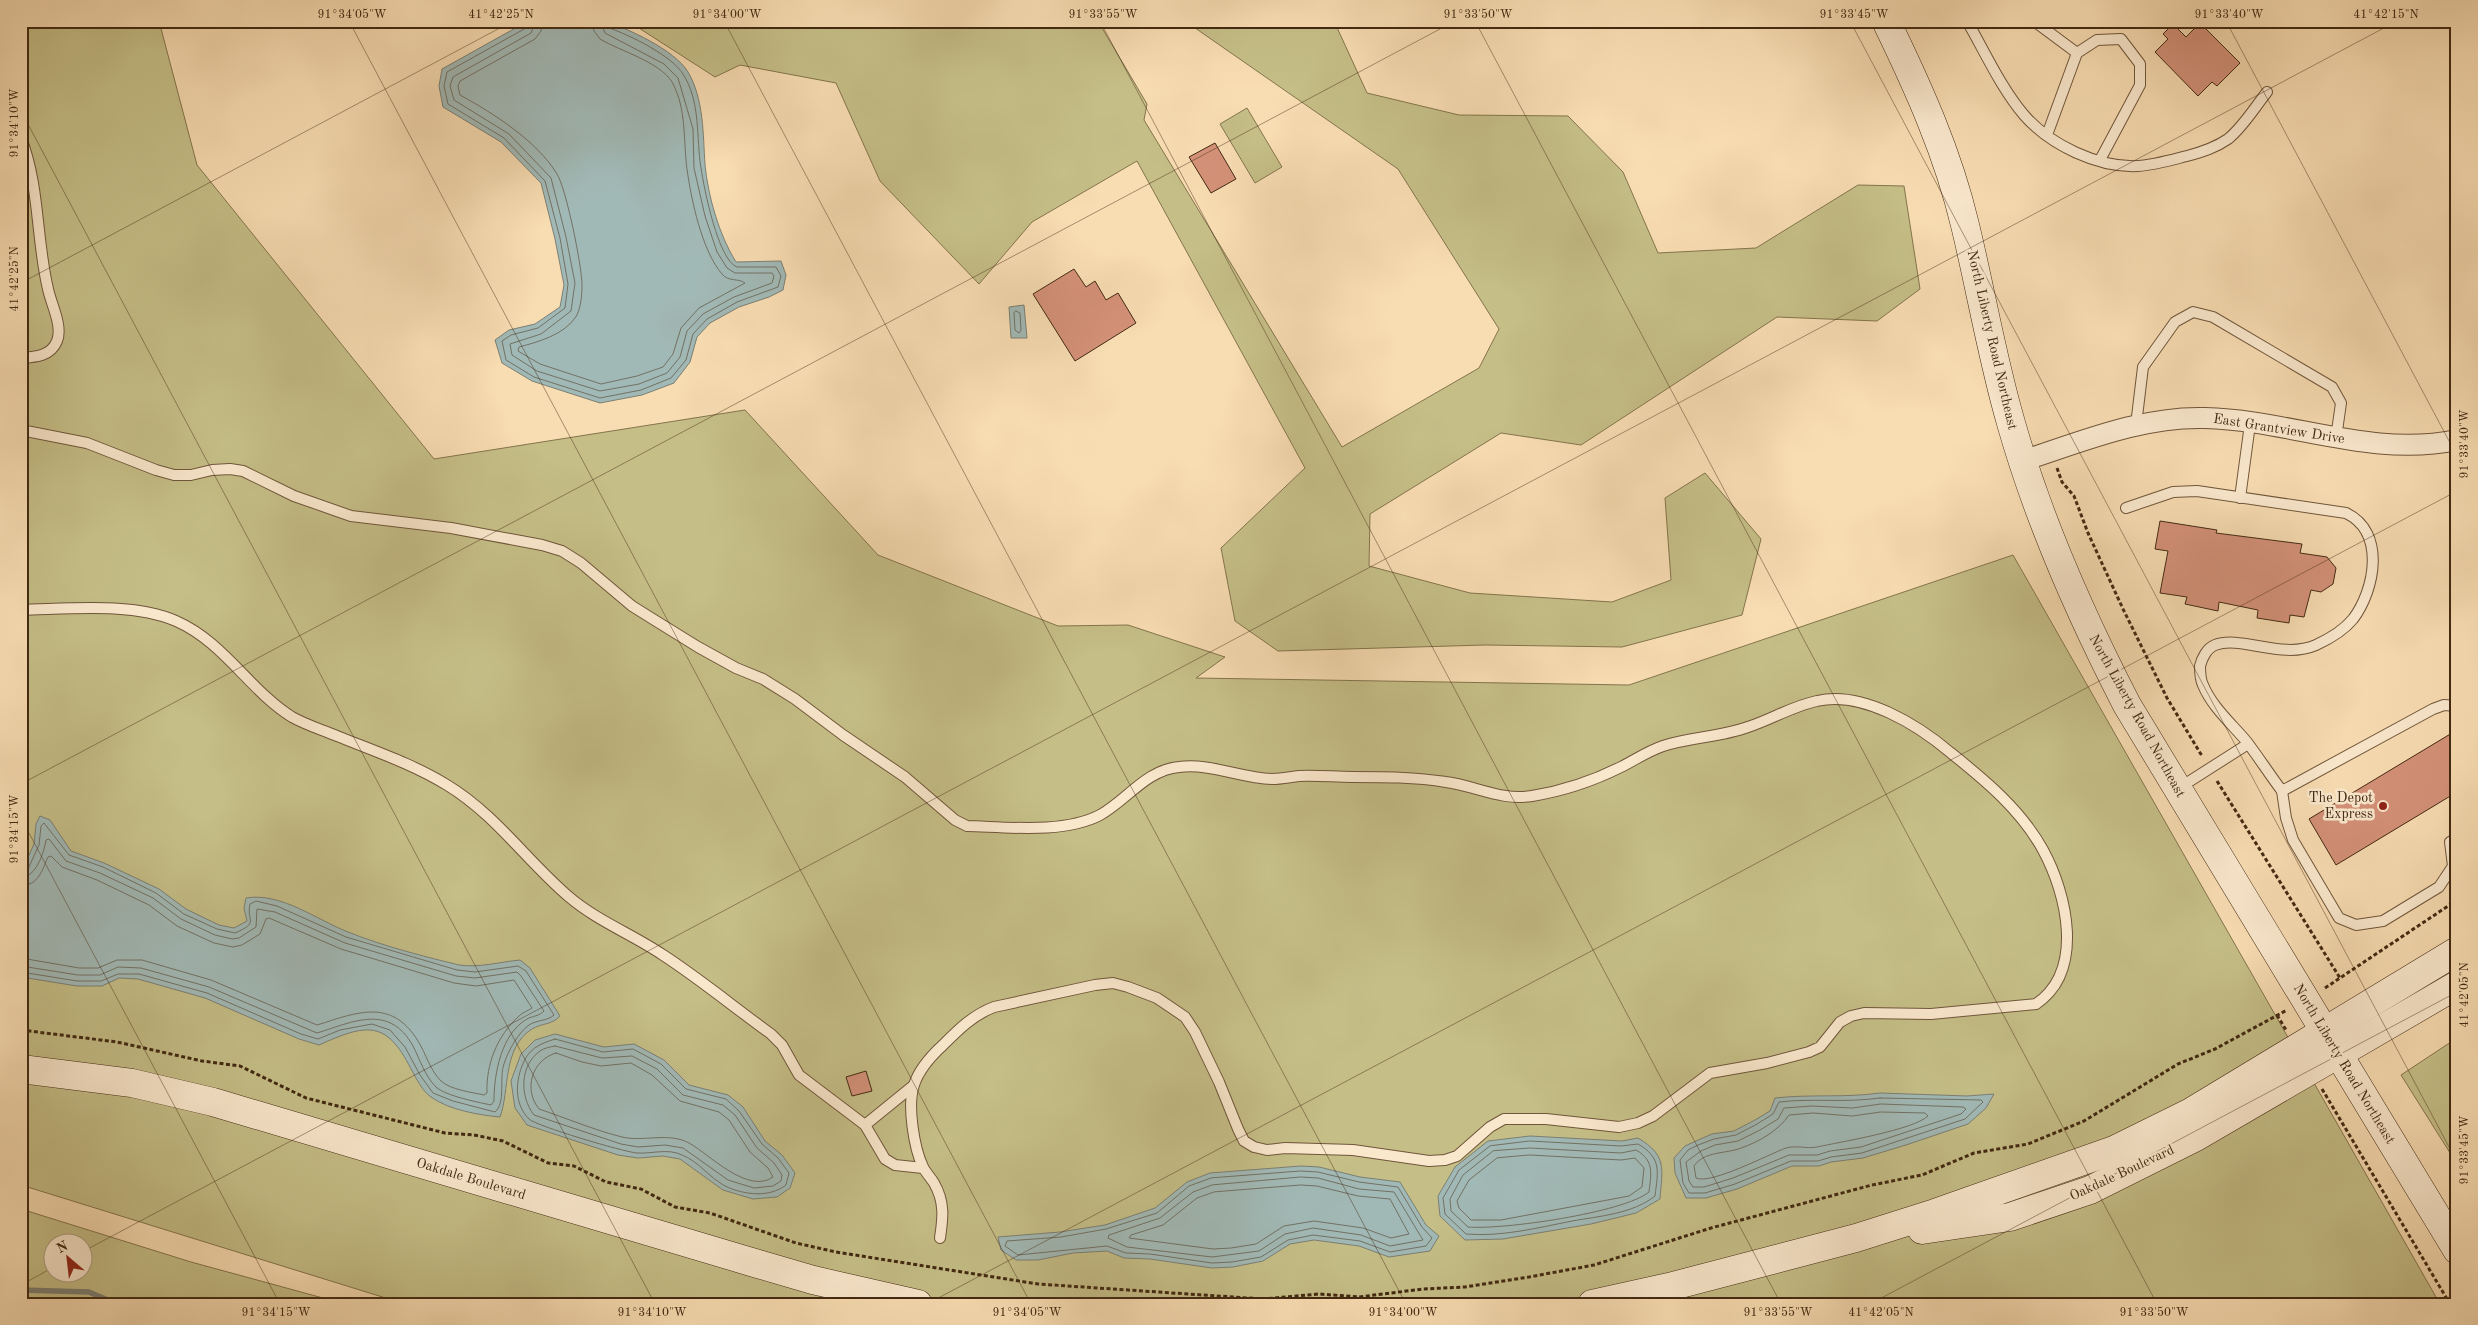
<svg xmlns="http://www.w3.org/2000/svg" width="2478" height="1325" viewBox="0 0 2478 1325" font-family="'Old Standard TT',serif">
	<style>
		.green { fill: #c5be87; stroke: #84744c; fill-rule: evenodd }
		.water { fill: #a1b9b6; stroke: #7b7f74 }
		.lines { fill: none; stroke-linecap: round; stroke-linejoin: round }
		.shore { stroke: #727164; stroke-width: 1 }
		.stream { stroke: #7b7f74; stroke-width: 5.5 }
		.building { fill: #d49179; stroke: #422912 }
		.service-casing { stroke: #70563a; stroke-width: 12 }
		.minor-casing { stroke: #70563a; stroke-width: 22 }
		.secondary-casing { stroke: #422912; stroke-width: 29 }
		.path { stroke: #422912; stroke-width: 3; stroke-dasharray: 4 2.5; stroke-linecap: butt }
		.service { stroke: #fae8cd; stroke-width: 10 }
		.minor { stroke: #fae8cd; stroke-width: 20 }
		.secondary { stroke: #fae8cd; stroke-width: 28 }
		.ticks { fill: none; stroke: #422912; stroke-width: 1; stroke-opacity: 0.45 }
		.poi-dot { fill: #8f2418; stroke: #fae8cd; stroke-width: 2 }
		.labels { text-anchor: middle; dominant-baseline: central; stroke-width: 5; stroke-linejoin: round; paint-order: stroke }
		.street-label { font-size: 14px; fill: #422912; stroke: #fae8cd }
		.poi-label { font-size: 14px; fill: #422912; stroke: #fae8cd; text-anchor: end }
		.neatline { fill: none; stroke: #422912; stroke-width: 2 }
		.ticks-label { font-size: 12px; text-anchor: middle; fill: #422912 }
	</style>
	<rect width="100%" height="100%" fill="#f8dcb2"/>
	<filter id="stains"><feTurbulence type="fractalNoise" baseFrequency=".004" numOctaves="4"/><feColorMatrix values="0 0 0 0 .2 0 0 0 0 .09 0 0 0 0 .02 0 0 0 .5 -.17"/></filter>
	<radialGradient id="worn" r=".72"><stop offset=".6" stop-color="#630" stop-opacity="0"/><stop offset="1" stop-color="#630" stop-opacity=".3"/></radialGradient>
	<g class="green">
		<path d="M21 21H159L197 165 434 459 745 410 878 555 1058 626 1128 625 1225 657 1196 678 1629 685 2013 555 2440 1304H405L21 1185Z"/>
		<path d="M628 21H1098L1147 104 1144 120 1342 447 1479 368 1499 329 1398 169 1185 21H1334L1367 93 1459 115 1568 116 1623 172 1658 253 1756 248 1858 185 1904 186 1920 289 1877 321 1777 317 1581 445 1501 433 1370 514 1369 566 1470 593 1612 602 1671 580 1665 498 1705 473 1761 539 1742 615 1622 647 1485 645 1278 651 1235 621 1221 548 1305 468 1137 161 1032 222 979 284 880 181 836 83 740 65 715 77Z"/>
		<path d="M1247 108 1282 167 1255 183 1220 124Z"/>
		<path d="M2457 1038V1164L2401 1075Z"/>
		<path d="M21 1209 191 1262 345 1304H21ZM52 1242H82V1272H52Z"/>
	</g>
	<g class="water">
		<path d="M528 21H604C627 28 675 50 688 72 704 99 703 135 705 165 708 196 719 235 736 262L781 261 786 275 783 290 769 297 739 307 710 323 697 337 690 362 674 383 642 395 600 403 532 381 502 363 495 340 509 330 535 324 560 307 564 285 555 239 541 183 501 142 443 107 439 86 442 69Z"/>
		<path d="M1024 305 1027 338H1011L1009 307Z"/>
		<path d="M40 816 50 820 71 851 104 863 159 889 186 909 219 925 234 928 247 921 244 908 246 898C281 892 317 920 348 932 383 946 422 956 459 965 479 968 499 962 520 960L530 968 560 1016C552 1025 542 1023 532 1029 502 1048 510 1090 500 1117 479 1115 449 1110 431 1097 423 1092 416 1078 411 1069 386 1019 366 1024 319 1045L299 1039 205 998 138 979 119 978 102 986H77L21 977V873L34 844 36 824Z"/>
		<path d="M555 1034 604 1047 634 1044 664 1060 689 1085 728 1095 743 1107 765 1141 782 1155 795 1173 790 1188 777 1197 753 1199 723 1190 680 1159 663 1156 638 1158 618 1155 527 1125 515 1108 511 1081 521 1054 535 1040Z"/>
		<path d="M1880 1093 1967 1096 1994 1094 1986 1108 1968 1124 1906 1145 1863 1158 1831 1162 1819 1166H1792L1737 1189 1706 1198H1686L1675 1173 1674 1158 1685 1146 1696 1141 1712 1134 1734 1131 1755 1120 1770 1111 1775 1098C1810 1094 1845 1098 1880 1093Z"/>
		<path d="M1530 1136 1622 1141 1638 1138C1668 1156 1662 1169 1660 1199L1636 1213 1591 1224 1503 1239 1465 1240 1440 1216 1438 1196 1455 1167 1488 1141Z"/>
		<path d="M1301 1166 1319 1167 1360 1177 1400 1182 1426 1225 1439 1236 1430 1251 1389 1257 1359 1246 1314 1240 1290 1244 1263 1261 1233 1267 1212 1268 1150 1259 1124 1258 1107 1251 1073 1253 1038 1260H1016L1001 1250 998 1237 1060 1232 1105 1225 1155 1208 1187 1182 1210 1173Z"/>
	</g>
	<g class="lines">
		<g class="shore">
			<path d="M529 21 526 28 447 72 444 86 448 104 504 138 545 181 560 238 568 284 565 308 538 328 511 335 502 341 506 360 534 377 600 398 641 390 671 378 686 360 693 334 707 319 737 302 778 287 781 276 776 267H737C718 260 704 188 701 168 696 138 701 102 683 74 672 56 630 35 609 28L606 21"/>
			<path d="M536 21 531 33 453 77 450 86 454 100 509 134 551 178 566 237 575 283 571 311 541 334 510 344 512 355 537 371 600 391 639 384 667 373 680 357 687 331 703 314 734 297 772 283 774 276 772 273H735L727 268 717 252 705 216 694 168 693 129 678 78 664 64 605 33 600 21"/>
			<path d="M543 21 541 31 535 39 460 81 458 86 460 95C493 113 537 141 557 174 566 188 582 266 582 285 582 294 581 310 575 318 563 335 538 342 519 347L518 351 540 364 601 384 637 376 663 367 673 354 681 328 699 308 745 283C739 278 728 282 722 274 702 251 691 199 687 169 683 140 687 109 672 82 660 62 620 51 600 39L594 31 592 21"/>
			<path d="M1016 311 1020 313 1021 330 1019 333 1015 330 1014 313Z"/>
			<path d="M21 872 28 869 39 845 41 826 44 823 69 855 103 867 156 893 184 914 217 929 235 933C260 922 246 922 250 904L256 901 277 906 346 937 457 970 475 972 518 966 526 971 554 1015C548 1021 536 1020 529 1025 518 1033 508 1051 504 1064 499 1077 506 1103 495 1112L453 1101 433 1093 420 1075 405 1047 390 1030 372 1024 340 1030 318 1039 301 1034 207 993 139 974H118L101 981H77L21 972"/>
			<path d="M21 878C36 877 44 853 46 840L49 839 66 861 100 873 153 898 181 919 215 935 232 939 239 938 256 927 257 909 275 912 345 943 456 976 475 978 517 972 521 976 544 1011C540 1016 532 1016 527 1019 501 1034 494 1074 494 1101L491 1105C477 1102 446 1096 436 1087 425 1076 420 1060 413 1046 389 1003 353 1022 317 1033L209 987 141 968 118 967 100 975H78L21 966"/>
			<path d="M21 886C39 885 42 870 48 857L51 856 62 867 97 880 149 905 177 926 214 943 233 947 242 945 260 934 266 919 269 918 341 949 454 983 476 986 514 980 532 1008C528 1011 523 1012 519 1016 497 1036 486 1064 487 1093L484 1095C471 1092 451 1090 441 1081 430 1070 426 1054 418 1041 391 997 356 1013 317 1025L211 980 142 960H117L98 968H79L21 958"/>
			<path d="M555 1039 603 1052 633 1049 661 1064 686 1089 726 1099 739 1111 762 1144 778 1158 789 1173 786 1185C769 1198 744 1195 725 1186 710 1178 698 1161 682 1155 668 1148 652 1154 637 1153 624 1152 536 1126 529 1119 515 1105 515 1084 522 1066 528 1049 539 1044 555 1039Z"/>
			<path d="M555 1046 602 1058 632 1056 657 1069 683 1095 723 1105 735 1115 757 1148 774 1163 782 1175 781 1181 773 1186 754 1188 728 1180 683 1148 665 1145 638 1147 621 1144 534 1115C520 1097 519 1066 540 1051 544 1048 550 1047 555 1046Z"/>
			<path d="M556 1053 582 1062 601 1066 631 1063 652 1075 680 1101 719 1112 729 1120 750 1152 768 1168 773 1177C748 1195 709 1154 689 1143 669 1132 643 1142 622 1137 594 1130 566 1118 539 1109 523 1089 532 1060 556 1053Z"/>
			<path d="M1880 1098 1981 1100 1983 1102 1965 1119 1862 1153 1831 1157 1818 1161H1791L1735 1184 1705 1193H1689L1683 1183 1680 1160 1688 1150 1698 1145 1714 1139 1736 1135 1757 1124 1773 1114 1779 1102C1813 1098 1845 1103 1880 1098Z"/>
			<path d="M1881 1104 1963 1107 1966 1109 1961 1114 1861 1147 1830 1151 1817 1155H1789L1733 1178 1704 1187H1693L1689 1181 1686 1162 1701 1151 1715 1145 1738 1141 1760 1130 1778 1119 1784 1108 1812 1106 1852 1108Z"/>
			<path d="M1881 1112 1925 1113 1928 1116C1913 1130 1840 1142 1817 1147 1807 1149 1796 1145 1786 1148 1769 1154 1711 1185 1696 1178L1694 1166C1704 1151 1726 1154 1741 1148 1759 1142 1779 1130 1789 1115L1813 1113 1852 1116Z"/>
			<path d="M1530 1141 1621 1146 1638 1144C1662 1158 1658 1171 1655 1196 1632 1214 1600 1216 1572 1221 1537 1228 1501 1237 1466 1234L1445 1214 1443 1198 1459 1170 1490 1146Z"/>
			<path d="M1530 1148 1621 1153 1636 1150C1655 1161 1651 1174 1649 1192 1623 1213 1502 1230 1468 1227L1451 1211 1450 1199 1463 1175 1493 1151Z"/>
			<path d="M1530 1155 1621 1160 1635 1158 1644 1168 1642 1187 1629 1196 1501 1220H1471L1459 1208 1457 1201 1469 1180 1497 1158Z"/>
			<path d="M1301 1171 1318 1172 1359 1182 1398 1187 1422 1227 1432 1238 1426 1246 1390 1252 1360 1241 1313 1235 1288 1240 1261 1257 1232 1262 1212 1263 1150 1254 1126 1253 1107 1246 1018 1255 1005 1246 1007 1241 1061 1237 1106 1229 1157 1213 1189 1186 1211 1178Z"/>
			<path d="M1301 1177 1318 1178 1359 1189 1394 1192 1423 1240 1390 1246 1361 1235 1313 1228 1285 1234 1259 1251 1212 1257 1127 1247 1108 1238 1109 1235 1160 1218 1193 1192 1212 1185Z"/>
			<path d="M1301 1185 1317 1186 1358 1196 1390 1199 1409 1234 1391 1238 1363 1228 1314 1221 1284 1226 1256 1244 1231 1248 1213 1249 1129 1238 1131 1235 1163 1225 1197 1198 1214 1192Z"/>
		</g>
		<path class="stream" d="M21 1290 89 1292 117 1304"/>
	</g>
	<g class="building">
		<path d="M2200 23 2240 63 2217 86 2212 82 2198 96 2155 52 2168 39 2163 34 2173 24 2186 37Z"/>
		<path d="M1215 143 1236 179 1211 193 1189 157Z"/>
		<path d="M1074 269 1086 287 1095 281 1106 300 1118 293 1136 323 1075 361 1033 294Z"/>
		<path d="M2160 521 2217 530 2216 533 2302 544 2300 553 2327 557 2336 568 2333 584 2321 592 2311 590 2304 617 2290 615 2289 623 2257 618 2258 610 2219 602 2218 611 2185 604 2187 597 2160 593 2168 551 2155 549Z"/>
		<path d="M2457 730V792L2336 865 2309 819Z"/>
		<path d="M866 1071 872 1091 852 1096 846 1077Z"/>
	</g>
	<g class="lines">
		<defs>
			<g id="service">
				<path d="M1967 21C1985 52 2001 88 2024 115 2050 145 2098 168 2138 166 2154 165 2171 160 2187 156 2202 152 2215 148 2228 139 2243 127 2255 107 2267 92"/>
				<path d="M2034 21 2077 53"/>
				<path d="M2047 135 2077 53 2097 40 2121 39 2140 64V85L2100 160"/>
				<path d="M21 138C40 187 36 239 48 289 51 304 63 326 57 341 51 356 36 357 21 358"/>
				<path d="M2136 425 2143 367 2175 322 2193 312 2213 317 2332 387 2341 403 2336 438"/>
				<path d="M21 430 87 443 156 470 174 475H191L212 470 230 469 243 471 294 496 351 516 451 528 542 545 562 551 581 563 632 606 656 621 698 647 736 668 763 679 795 699 843 735 905 777 955 820 967 826C1006 827 1064 834 1100 815 1127 800 1146 770 1179 767 1211 763 1240 778 1272 779 1281 779 1290 777 1299 776 1316 775 1335 777 1352 777 1384 777 1415 777 1446 782 1476 786 1501 801 1532 796 1563 791 1593 781 1621 767 1635 760 1648 751 1663 746 1691 737 1721 737 1748 727 1772 719 1793 706 1817 701 1862 690 1918 725 1951 753 1986 781 2021 810 2043 850 2067 894 2085 971 2036 1004L1931 1014 1864 1013 1851 1016 1840 1022 1820 1047 1809 1052 1767 1063 1710 1073 1653 1116 1638 1123 1619 1127 1546 1119H1504L1490 1127 1457 1156 1445 1160 1429 1161 1353 1150 1285 1148 1267 1150 1254 1147 1244 1141 1238 1129 1219 1082 1195 1032 1185 1017 1157 998 1128 987 1113 983 1095 985 994 1007C973 1015 959 1029 943 1045 931 1056 919 1069 914 1085 907 1105 914 1148 923 1167 926 1173 931 1178 934 1183 945 1202 943 1218 940 1238"/>
				<path d="M2240 498 2250 424"/>
				<path d="M2126 508 2173 492 2197 491 2346 513C2386 532 2375 590 2353 619 2344 630 2329 639 2316 645 2282 660 2241 635 2215 645 2207 648 2202 658 2200 666 2200 671 2201 681 2203 685 2212 707 2232 724 2247 742 2259 758 2270 775 2282 791L2433 709 2444 705 2457 706"/>
				<path d="M21 610C69 609 132 602 176 621 224 642 249 690 292 717 306 725 323 730 337 736 374 751 413 764 447 785 495 814 527 861 568 896 597 921 632 934 663 955 700 979 735 1008 771 1034L782 1045 799 1075 865 1125 885 1159 895 1165 923 1168"/>
				<path d="M2179 788 2248 744"/>
				<path d="M2282 791 2286 818 2293 840 2339 918 2356 925 2383 921 2439 887 2453 866 2450 842 2457 838"/>
				<path d="M865 1125 913 1086"/>
			</g>
			<path id="minor" d="M2022 461C2081 442 2142 416 2205 418 2290 420 2371 458 2457 440"/>
			<g id="secondary">
				<path d="M1886 21C1918 87 1948 153 1965 225 1981 291 1992 358 2011 423 2039 522 2080 614 2127 705L2457 1250"/>
				<path d="M21 1069 132 1083 213 1102 758 1264 813 1280 918 1304"/>
				<path d="M1922 1230 2010 1217 2090 1190 2196 1137 2457 985"/>
				<path d="M1592 1304 1669 1287 1856 1238 1935 1213 2114 1150 2191 1112 2457 951"/>
			</g>
		</defs>
		<use href="#service" class="service-casing"/>
		<use href="#minor" class="minor-casing"/>
		<use href="#secondary" class="secondary-casing"/>
		<g class="path">
			<path d="M2057 468 2062 482 2074 496 2088 533 2123 609 2167 698 2202 756"/>
			<path d="M2217 781 2340 978"/>
			<path d="M2325 988 2457 900"/>
			<path d="M2277 1015 2286 1030"/>
			<path d="M21 1030 117 1042 202 1061 240 1066 306 1098 445 1133 474 1135 503 1141 548 1163 574 1166 606 1182 641 1189 675 1207 710 1213 796 1243 836 1252 1038 1284 1263 1299 1319 1294 1359 1297 1423 1289 1465 1287 1529 1277 1594 1265 1711 1228 1872 1185 1922 1175 1974 1153 2028 1144 2084 1121 2178 1064 2215 1049 2287 1010"/>
			<path d="M2322 1089 2450 1304"/>
		</g>
		<use href="#service" class="service"/>
		<use href="#minor" class="minor"/>
		<use href="#secondary" class="secondary"/>
	</g>
	<path class="ticks" d="M349 21 1031 1304M724 21 1406 1304M1100 21 1781 1304M1475 21 2157 1304M1850 21 2457 1162M2226 21 2457 456M21 111 655 1304M21 283 513 21M21 784 1455 21M21 818 280 1304M82 1252 2397 21M21 1285 52 1268M927 1304 2457 491M1870 1304 2457 992"/>
	<circle class="poi-dot" cx="2383" cy="806" r="5"/>
	<g class="labels">
		<g class="street-label">
			<text transform="translate(1992 340) rotate(77)">North Liberty Road Northeast</text>
			<text transform="translate(2279 429) rotate(9)">East Grantview Drive</text>
			<text transform="translate(2137 716) rotate(61)">North Liberty Road Northeast</text>
			<text transform="translate(2344 1064) rotate(59)">North Liberty Road Northeast</text>
			<text transform="translate(2122 1173) rotate(-25)">Oakdale Boulevard</text>
			<text transform="translate(471 1179) rotate(17)">Oakdale Boulevard</text>
		</g>
		<g class="poi-label">
			<text x="2373" y="798">The Depot<tspan x="2373" dy="16">Express</tspan></text>
		</g>
	</g>
	<rect width="2478" height="1325" fill="none" stroke="#f8dcb2" stroke-width="55"/>
	<g transform="translate(68 1258) rotate(332)"><circle r="24" fill="#fae8cd" stroke="#b09c82"/>
	<path d="M0-4L9 19L0 12L-9 19Z" fill="#8f2418"/>
	<text y="-8" font-size="14" font-weight="bold" text-anchor="middle" fill="#422912">N</text>
	</g>
	<rect x="28" y="28" width="2422" height="1270" class="neatline"/>
	<g class="ticks-label">
		<text x="352" y="18">91°34'05"W</text>
		<text x="501" y="18">41°42'25"N</text>
		<text x="727" y="18">91°34'00"W</text>
		<text x="1103" y="18">91°33'55"W</text>
		<text x="1478" y="18">91°33'50"W</text>
		<text x="1854" y="18">91°33'45"W</text>
		<text x="2229" y="18">91°33'40"W</text>
		<text x="2386" y="18">41°42'15"N</text>
		<text transform="translate(14 123) rotate(-90)" y="4">91°34'10"W</text>
		<text transform="translate(14 279) rotate(-90)" y="4">41°42'25"N</text>
		<text transform="translate(2464 444) rotate(-90)" y="4">91°33'40"W</text>
		<text transform="translate(14 829) rotate(-90)" y="4">91°34'15"W</text>
		<text transform="translate(2464 995) rotate(-90)" y="4">41°42'05"N</text>
		<text transform="translate(2464 1150) rotate(-90)" y="4">91°33'45"W</text>
		<text x="276" y="1316">91°34'15"W</text>
		<text x="652" y="1316">91°34'10"W</text>
		<text x="1027" y="1316">91°34'05"W</text>
		<text x="1403" y="1316">91°34'00"W</text>
		<text x="1778" y="1316">91°33'55"W</text>
		<text x="1881" y="1316">41°42'05"N</text>
		<text x="2154" y="1316">91°33'50"W</text>
	</g>
	<rect width="100%" height="100%" filter="url(#stains)"/>
	<rect width="100%" height="100%" fill="url(#worn)"/>
</svg>
